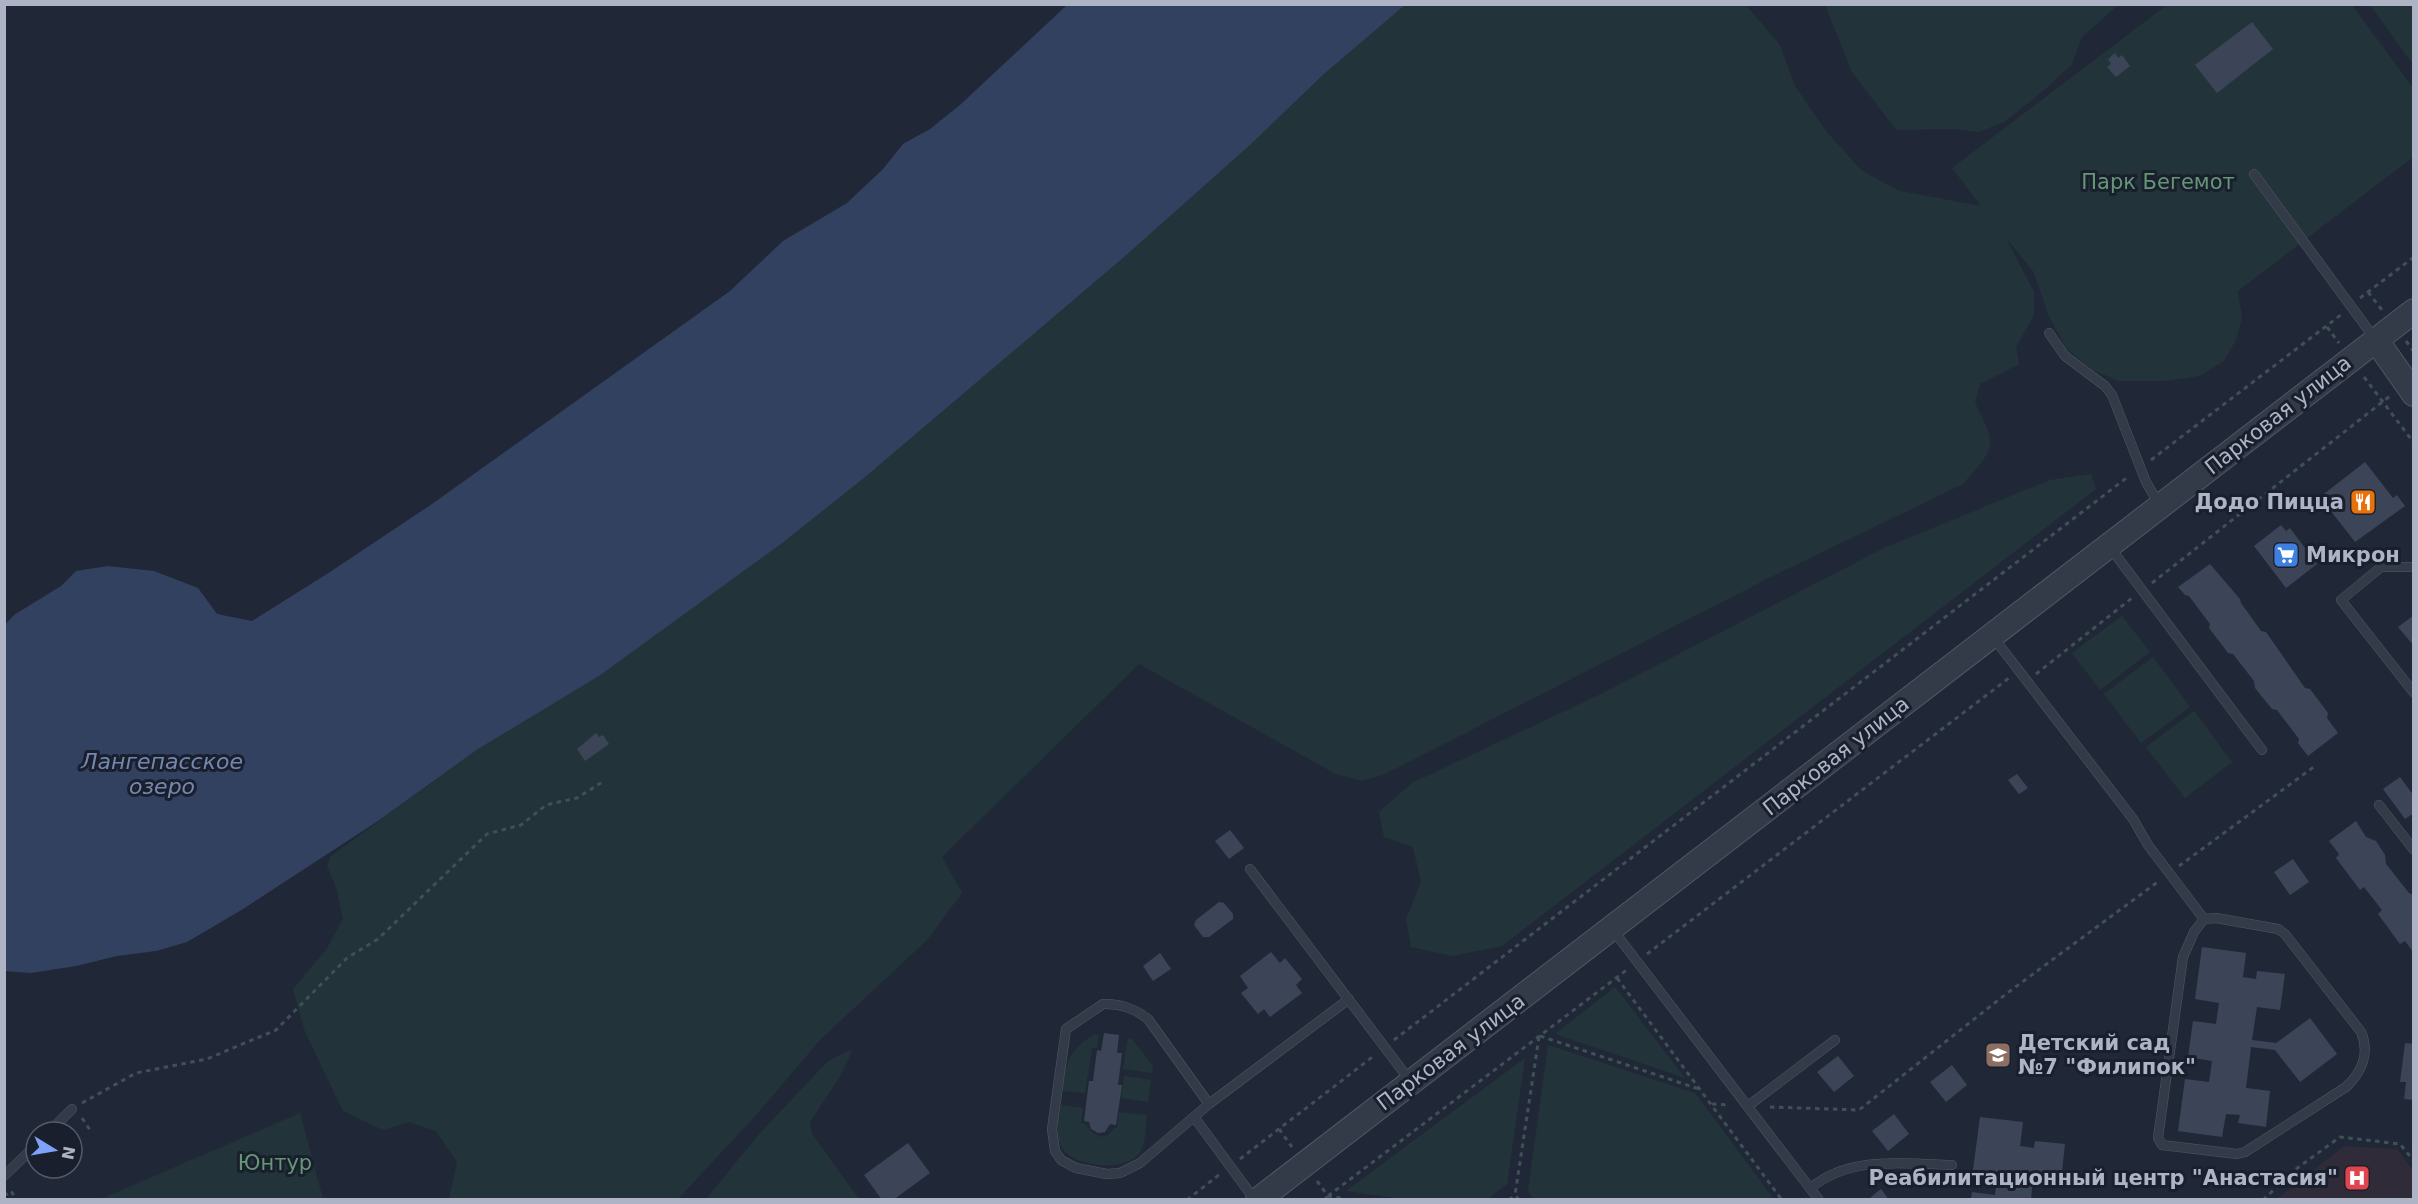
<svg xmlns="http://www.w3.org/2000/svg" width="2418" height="1204" viewBox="0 0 2418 1204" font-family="'DejaVu Sans',sans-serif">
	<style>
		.medical { fill: #2f2b39 }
		.green { fill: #223439 }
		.water { fill: #334160 }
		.building { fill: #3c4558 }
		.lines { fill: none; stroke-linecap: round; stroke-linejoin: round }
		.service-casing { stroke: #515766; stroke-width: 10 }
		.tertiary-casing { stroke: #515766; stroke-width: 26 }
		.path { stroke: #3f5156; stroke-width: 3; stroke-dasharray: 4.5 4.5; stroke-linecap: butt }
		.service { stroke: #333a48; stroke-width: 9 }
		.tertiary { stroke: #333a48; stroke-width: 24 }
		.labels { text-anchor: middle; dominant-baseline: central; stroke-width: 6; stroke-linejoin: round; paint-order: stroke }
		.park-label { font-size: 21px; fill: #659676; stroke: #191f2d }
		.street-label { font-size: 21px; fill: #aeb4c5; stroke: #191f2d }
		.poi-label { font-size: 21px; font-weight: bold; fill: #aeb4c5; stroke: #191f2d; text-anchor: end }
		.water-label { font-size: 22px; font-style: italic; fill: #7587ae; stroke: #191f2d }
	</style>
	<rect width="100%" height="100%" fill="#202838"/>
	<path class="medical" d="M2344 1146 2397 1149 2413 1170V1199H2277Z"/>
	<g class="green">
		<path d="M1405 5H1746L1780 45 1795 86 1826 131 1862 171 1900 191 1981 206 1952 168 2167 5H2352L2413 88V157L2238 291 2242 318 2236 340 2224 361 2200 376 2163 381H2119L2093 370 2066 348 2049 316 2033 271 2006 238 2034 292V315L2016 347 2019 364 1980 384 1975 403C1998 447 1995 447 1963 484L1771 577 1387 773 1363 781 1336 774 1139 664 942 857 962 893 927 940 820 1040 757 1114 678 1199H449L457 1162 436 1131 409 1122 383 1130 343 1111 305 1032 293 989 326 950 343 919 336 887 327 866 331 856 478 749 599 676 781 544 864 478 1123 258 1250 145 1324 74Z"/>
		<path d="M1825 5H2118L2082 37 2072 64 2048 87 2004 122 1979 132 1952 129 1896 130 1852 72Z"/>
		<path d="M2370 5H2413V64Z"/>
		<path d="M2091 474 2096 489 1502 946 1452 956 1411 947 1406 919 1421 882 1413 847 1384 837 1379 812 1412 783 1601 694 1884 548 2050 480Z"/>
		<path d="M2122 616 2150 652 2100 690 2072 653Z"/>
		<path d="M2153 657 2190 707 2141 743 2104 694Z"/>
		<path d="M2194 711 2232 762 2185 798 2146 747Z"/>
		<path d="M1615 987 1685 1078 1555 1034Z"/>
		<path d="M1094 1035H1099L1097 1048H1092L1085 1093 1062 1091C1065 1065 1069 1048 1094 1035Z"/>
		<path d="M1128 1038 1132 1039 1153 1066 1152 1073 1123 1069Z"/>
		<path d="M1548 1045 1695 1093 1773 1198 1770 1200 1533 1199 1528 1191Z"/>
		<path d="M853 1049 839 1078 810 1122 812 1134 859 1199H706L760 1133 828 1061Z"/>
		<path d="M1525 1058 1507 1184 1486 1200H1409L1346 1191Z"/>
		<path d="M1124 1076 1151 1080 1148 1102 1121 1098Z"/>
		<path d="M1061 1105 1083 1108 1081 1123 1085 1124C1092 1133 1104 1145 1114 1128H1117L1119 1112 1147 1115C1146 1127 1146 1141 1140 1152 1126 1173 1073 1168 1061 1146 1055 1133 1059 1119 1061 1105Z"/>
		<path d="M300 1113 323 1199H101Z"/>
	</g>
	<path class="water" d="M1067 5H1405L1324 74 1250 145 1123 258 864 478 781 544 599 676 478 749 378 821 243 909 187 942 156 951 117 956 76 966 31 973 5 971 4 626 14 615 61 586 76 571 108 566 154 571 198 588 217 614 252 621 330 572 432 504 730 291 783 241 847 203 883 169 903 144 930 129 960 105Z"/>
	<g class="building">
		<path d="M2252 22 2273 49 2217 93 2195 65Z"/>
		<path d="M2115 53 2118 58 2122 55 2130 66 2116 77 2107 67 2111 64 2108 59Z"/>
		<path d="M2365 462 2393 498 2397 495 2405 506 2355 542 2320 497Z"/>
		<path d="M2281 525 2286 531 2290 528 2317 564 2286 588 2254 546Z"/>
		<path d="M2210 564 2240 599 2241 603 2261 631 2266 632 2305 688 2310 689 2328 713 2327 718 2338 733 2308 756 2298 743 2299 739 2277 710 2272 709 2255 688 2254 681 2233 654 2228 653 2209 628 2210 624 2189 596 2185 595 2178 587Z"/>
		<path d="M2414 615V646L2398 627Z"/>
		<path d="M596 733 599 737 603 735 609 744 585 761 577 749Z"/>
		<path d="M2017 774 2028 788 2019 794 2008 780Z"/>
		<path d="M2400 777 2414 796V813L2405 819 2383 789Z"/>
		<path d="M2356 821 2366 837 2376 841 2385 855 2386 864 2409 893 2414 895V953L2405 941 2400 944 2378 914 2382 910 2364 887 2360 890 2336 858 2339 854 2329 841Z"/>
		<path d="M1230 830 1244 848 1229 859 1215 841Z"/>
		<path d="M2293 859 2309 882 2290 895 2274 872Z"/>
		<path d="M1219 902 1224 903 1233 914V919L1209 937H1203L1194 925 1196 920Z"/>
		<path d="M2202 947 2246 953 2243 977 2256 979 2257 971 2285 974 2280 1010 2257 1007 2252 1040 2276 1043 2310 1018 2337 1054 2300 1082 2275 1050 2251 1047 2246 1088 2270 1091 2266 1127 2238 1123 2240 1115 2226 1114 2222 1137 2178 1131 2185 1079 2209 1082 2212 1061 2188 1057 2193 1021 2216 1024 2219 1003 2195 999Z"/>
		<path d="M1271 952 1280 963 1285 958 1302 979 1296 985 1302 993 1270 1017 1264 1009 1258 1014 1241 993 1248 988 1240 976Z"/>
		<path d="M1160 953 1171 969 1153 981 1143 966Z"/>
		<path d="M1104 1033 1119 1035 1117 1053H1122L1118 1085H1122L1116 1125 1110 1124 1105 1132 1098 1133 1091 1129 1089 1122 1084 1121 1089 1081H1093L1097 1050 1101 1051Z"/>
		<path d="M2405 1043 2414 1044V1100L2404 1099 2406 1082H2400Z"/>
		<path d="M1838 1056 1854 1076 1834 1092 1817 1072Z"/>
		<path d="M1952 1065 1967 1085 1946 1102 1930 1082Z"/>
		<path d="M1894 1114 1909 1134 1888 1151 1872 1131Z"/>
		<path d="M1980 1117 2023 1122 2020 1146 2034 1148 2035 1141 2065 1144 2061 1180 2033 1177 2031 1200H1971L1972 1192 1995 1195 1998 1173 1973 1170Z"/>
		<path d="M908 1143 930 1173 893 1200H882L864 1175Z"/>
		<path d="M1881 1189 1889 1200H1872L1871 1197Z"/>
	</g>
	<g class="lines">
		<defs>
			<g id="service">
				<path d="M2254 174 2375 339"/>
				<path d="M2049 333 2065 356 2105 386 2112 395 2146 482 2160 506"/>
				<path d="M2109 546 2262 750"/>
				<path d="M2414 567H2381L2341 600 2414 693"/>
				<path d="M1993 637 2133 819 2148 845 2204 919 2216 918 2278 929 2285 934 2361 1032C2370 1053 2362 1072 2346 1087L2245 1152 2237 1154 2162 1145 2158 1138 2183 957 2194 932 2204 919"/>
				<path d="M2379 805 2414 850"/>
				<path d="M1250 869 1411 1082"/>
				<path d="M1613 930 1819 1200"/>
				<path d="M1209 1104 1148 1019C1136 1009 1118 1003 1103 1004L1066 1029 1052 1129 1055 1151 1061 1160 1076 1168 1107 1174 1120 1173 1140 1163 1209 1104 1349 999"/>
				<path d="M1748 1106 1835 1040"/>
				<path d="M1194 1117 1255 1200"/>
				<path d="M49 1132 72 1109"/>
				<path d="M4 1176 36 1145"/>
				<path d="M1811 1188C1850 1155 1904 1164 1952 1165"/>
			</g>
			<g id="tertiary">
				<path d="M2376 340 2414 394"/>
				<path d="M1258 1200 2414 311"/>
			</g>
		</defs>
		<use href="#service" class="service-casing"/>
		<use href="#tertiary" class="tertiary-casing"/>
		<g class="path">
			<path d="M2368 292 2382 310"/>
			<path d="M2360 298 2414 257"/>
			<path d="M2327 327 2339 343"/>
			<path d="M2406 341 2414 352"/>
			<path d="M2364 377 2414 443"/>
			<path d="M2151 460 2342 314"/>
			<path d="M2152 583 2390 396"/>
			<path d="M2036 674 2132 598"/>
			<path d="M2179 866 2315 766"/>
			<path d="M1647 954 2009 678"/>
			<path d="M1617 978 1782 1200"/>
			<path d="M1540 1036 1699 1089"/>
			<path d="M1394 1040 2129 476"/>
			<path d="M82 1103 136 1073 207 1059 276 1030 347 958 378 939 487 834 521 825 546 805 577 798 604 781"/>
			<path d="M1712 1104 1730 1105"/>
			<path d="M1770 1107 1859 1110 2006 994 2159 881"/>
			<path d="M82 1118 92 1133"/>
			<path d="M1279 1129 1292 1147"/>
			<path d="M1240 1159 1375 1055"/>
			<path d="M1317 1181 1328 1196 1350 1200"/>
			<path d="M4 1196 11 1191 17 1200"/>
			<path d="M1328 1196 1628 969"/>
			<path d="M1187 1200 1220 1174"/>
			<path d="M1324 1200 1328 1196 1330 1200"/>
			<path d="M1509 1200 1515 1195"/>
			<path d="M1519 1200 1515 1195 1539 1037"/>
			<path d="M2263 1200 2296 1169 2340 1137 2400 1144 2414 1161"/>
		</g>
		<use href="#service" class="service"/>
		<use href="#tertiary" class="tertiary"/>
	</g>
	<defs>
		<symbol id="restaurant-square" viewBox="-11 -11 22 22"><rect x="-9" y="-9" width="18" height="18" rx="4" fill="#e8710a" stroke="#191f2d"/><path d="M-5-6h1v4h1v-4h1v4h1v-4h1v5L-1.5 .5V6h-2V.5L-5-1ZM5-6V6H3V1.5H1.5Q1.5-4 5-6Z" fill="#fff"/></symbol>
		<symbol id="supermarket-square" viewBox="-11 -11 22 22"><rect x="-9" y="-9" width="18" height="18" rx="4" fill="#3f7fe0" stroke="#191f2d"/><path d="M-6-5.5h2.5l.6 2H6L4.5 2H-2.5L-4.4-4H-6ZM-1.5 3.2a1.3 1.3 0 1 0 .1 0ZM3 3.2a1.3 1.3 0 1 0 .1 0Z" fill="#fff"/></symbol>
		<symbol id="school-square" viewBox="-11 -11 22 22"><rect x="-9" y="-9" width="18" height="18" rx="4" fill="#8d6e63" stroke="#191f2d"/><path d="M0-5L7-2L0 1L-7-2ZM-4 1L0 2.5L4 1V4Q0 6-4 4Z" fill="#fff"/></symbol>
		<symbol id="hospital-square" viewBox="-11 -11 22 22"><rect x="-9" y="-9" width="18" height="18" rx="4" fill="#e0444e" stroke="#191f2d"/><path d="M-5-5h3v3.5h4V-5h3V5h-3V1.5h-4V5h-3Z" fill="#fff"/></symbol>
	</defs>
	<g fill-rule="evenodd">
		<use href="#restaurant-square" x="2348" y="487" width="30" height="30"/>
		<use href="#supermarket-square" x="2271" y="540" width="30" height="30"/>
		<use href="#school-square" x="1983" y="1040" width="30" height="30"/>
		<use href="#hospital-square" x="2342" y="1163" width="30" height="30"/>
	</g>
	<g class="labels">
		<g class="park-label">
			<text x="2158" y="182">Парк Бегемот</text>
			<text x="275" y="1163">Юнтур</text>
		</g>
		<g class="street-label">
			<text transform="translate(2278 415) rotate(-38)">Парковая улица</text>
			<text transform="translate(1836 756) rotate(-38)">Парковая улица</text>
			<text transform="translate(1451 1052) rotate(-37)">Парковая улица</text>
		</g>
		<g class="poi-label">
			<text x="2344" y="502">Додо Пицца</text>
			<text x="2306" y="555" text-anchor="start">Микрон</text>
			<text x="2018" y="1043" text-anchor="start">Детский сад<tspan x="2018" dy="24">№7 "Филипок"</tspan></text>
			<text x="2338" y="1178">Реабилитационный центр "Анастасия"</text>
		</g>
		<g class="water-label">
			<text x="162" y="761">Лангепасское<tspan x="162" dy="25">озеро</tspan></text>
		</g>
	</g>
	<rect width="2418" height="1204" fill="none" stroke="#aeb4c5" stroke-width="12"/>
	<g transform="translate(54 1150) rotate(101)"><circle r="28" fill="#191f2d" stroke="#555b6a" stroke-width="1.5"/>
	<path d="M0-4.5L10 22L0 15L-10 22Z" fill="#7fa1f9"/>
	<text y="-9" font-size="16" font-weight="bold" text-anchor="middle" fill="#aeb4c5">N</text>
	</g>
</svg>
